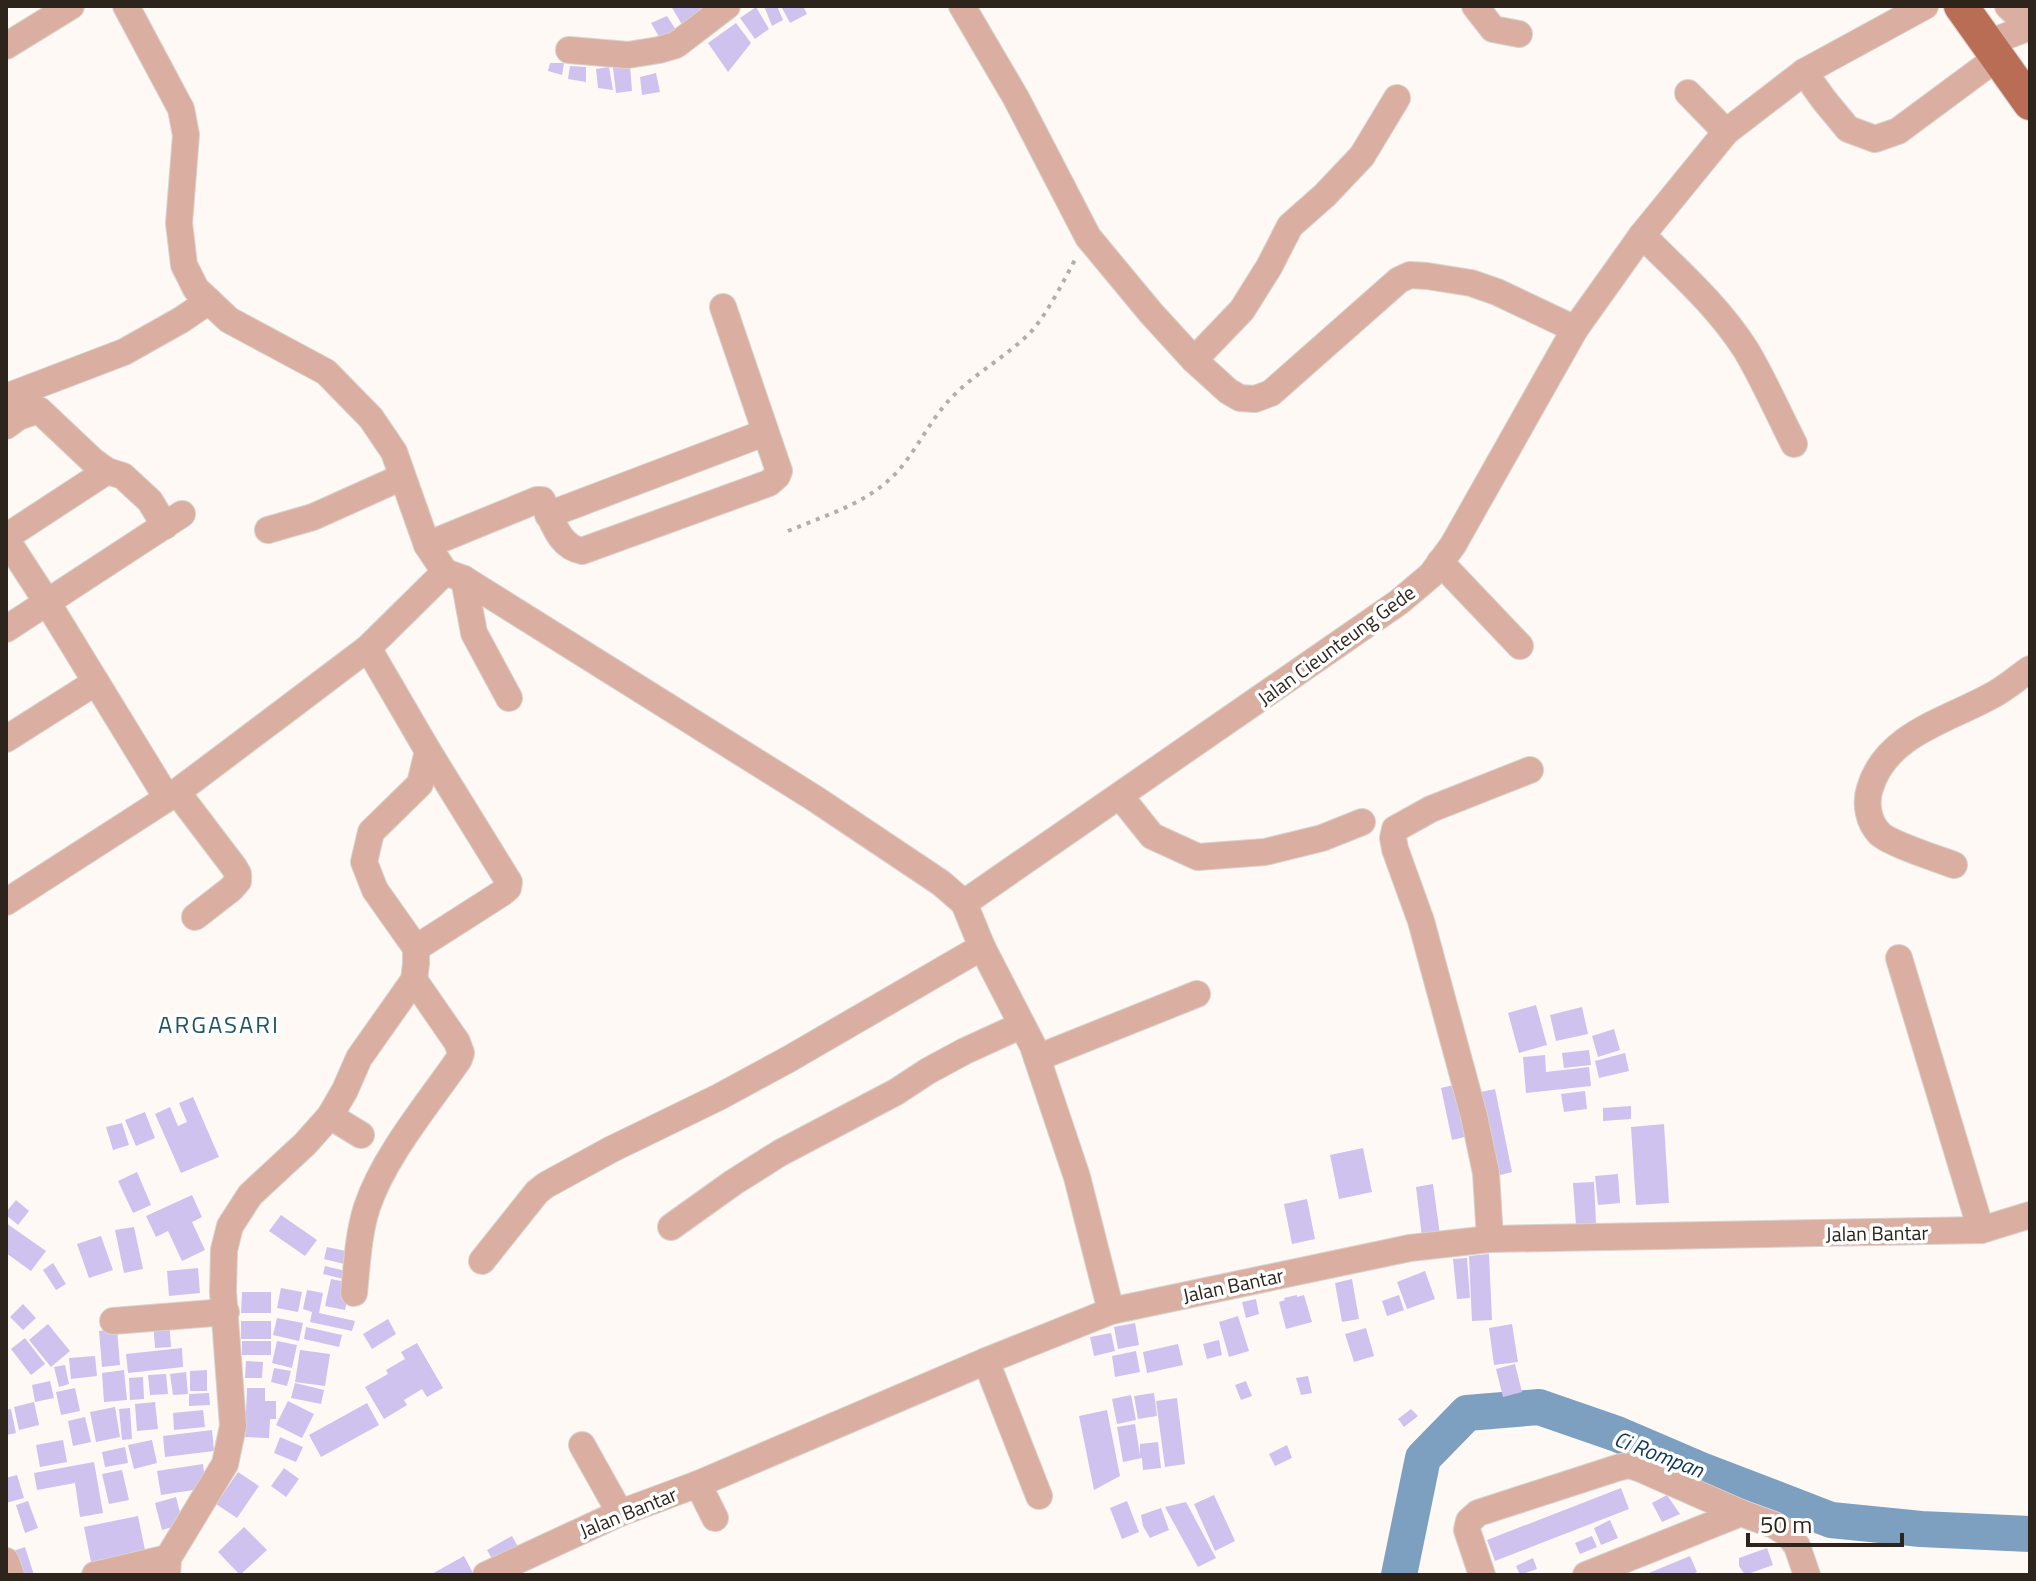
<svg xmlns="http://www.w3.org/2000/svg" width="2036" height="1581" viewBox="0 0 2036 1581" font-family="'Titillium Web',sans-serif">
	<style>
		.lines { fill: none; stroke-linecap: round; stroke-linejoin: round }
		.river { stroke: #7d9fc0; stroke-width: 36 }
		.building { fill: #cfc2ee }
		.minor-casing { stroke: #d9d3ce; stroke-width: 28 }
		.major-casing { stroke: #d9d3ce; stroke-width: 36 }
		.path { stroke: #b5aea8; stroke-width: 4; stroke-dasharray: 4 6; stroke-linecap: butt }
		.minor { stroke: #daafa1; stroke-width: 26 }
		.major { stroke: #b96d55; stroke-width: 34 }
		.labels { text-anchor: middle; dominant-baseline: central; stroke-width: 7; stroke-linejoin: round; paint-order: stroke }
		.street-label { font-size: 20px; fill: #2d241b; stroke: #fff }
		.water-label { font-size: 22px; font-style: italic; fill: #0e3657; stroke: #fff }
		.quarter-label { font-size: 24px; letter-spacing: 2px; fill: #205663; stroke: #fff }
	</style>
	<rect width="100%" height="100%" fill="#fff9f5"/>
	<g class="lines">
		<path class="river" d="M1399 1575 1423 1458 1467 1413 1539 1407 1617 1434 1701 1470 1831 1520 1921 1529 2030 1534"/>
	</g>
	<g class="building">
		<path d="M671 6H709L684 28Z"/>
		<path d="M764 6H777L783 20 772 26Z"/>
		<path d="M781 6H803L807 14 790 23Z"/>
		<path d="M756 7 769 29 755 39 740 18Z"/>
		<path d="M667 16 676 30 661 40 651 23Z"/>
		<path d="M736 23 751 43 728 72 708 43Z"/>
		<path d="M550 63H564L562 75 548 71Z"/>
		<path d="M570 66 586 67V82L568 79Z"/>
		<path d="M630 66 632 91 616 93 613 68Z"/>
		<path d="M609 67 613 90 598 88 596 69Z"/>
		<path d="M656 73 660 92 642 95 640 77Z"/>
		<path d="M1536 1005 1547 1045 1519 1053 1508 1013Z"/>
		<path d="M1582 1007 1588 1034 1556 1041 1550 1015Z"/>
		<path d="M1614 1029 1620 1050 1598 1057 1592 1036Z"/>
		<path d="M1589 1050 1591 1065 1564 1068 1562 1053Z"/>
		<path d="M1625 1053 1629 1071 1599 1078 1595 1061Z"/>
		<path d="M1545 1055 1546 1072 1589 1067 1591 1086 1526 1093 1523 1057Z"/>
		<path d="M1458 1084 1469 1136 1452 1140 1441 1088Z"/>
		<path d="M1495 1089 1512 1172 1489 1178 1471 1094Z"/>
		<path d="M1585 1091 1587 1109 1564 1112 1561 1094Z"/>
		<path d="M193 1097 219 1157 181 1173 155 1114 170 1107 178 1126 187 1122 179 1103Z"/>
		<path d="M1631 1106V1119L1603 1121V1108Z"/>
		<path d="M145 1112 155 1138 136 1146 125 1120Z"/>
		<path d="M122 1123 129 1145 113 1150 106 1127Z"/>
		<path d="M1664 1124 1669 1203 1636 1205 1631 1127Z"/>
		<path d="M1363 1148 1372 1192 1339 1199 1330 1155Z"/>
		<path d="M137 1172 151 1205 133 1213 118 1181Z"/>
		<path d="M1618 1174 1620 1203 1598 1205 1595 1176Z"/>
		<path d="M1594 1182 1596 1223 1576 1225 1573 1183Z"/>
		<path d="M1433 1184 1440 1235 1422 1237 1416 1187Z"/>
		<path d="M192 1195 202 1217 192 1222 205 1250 182 1261 168 1231 156 1237 146 1216Z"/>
		<path d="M1307 1199 1315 1239 1292 1244 1284 1204Z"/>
		<path d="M16 1200 29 1211 18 1225 6 1215V1212Z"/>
		<path d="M281 1215 317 1240 305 1256 269 1231Z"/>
		<path d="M6 1223 46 1251 31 1271 6 1253Z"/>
		<path d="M134 1227 143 1269 124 1273 115 1230Z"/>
		<path d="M101 1236 113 1270 89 1278 77 1244Z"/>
		<path d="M327 1247 355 1253 352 1266 324 1259Z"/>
		<path d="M1489 1254 1492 1320 1472 1321 1469 1256Z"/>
		<path d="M1467 1258 1470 1298 1457 1299 1453 1259Z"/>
		<path d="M53 1263 66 1284 56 1290 43 1270Z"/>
		<path d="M325 1266 350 1272 348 1280 323 1274Z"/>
		<path d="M198 1268 200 1293 169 1296 167 1271Z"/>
		<path d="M1425 1271 1435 1299 1407 1309 1397 1282Z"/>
		<path d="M331 1279 351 1283 345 1310 325 1306Z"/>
		<path d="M1352 1279 1359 1319 1342 1322 1335 1283Z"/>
		<path d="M281 1288 302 1292 298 1312 277 1308Z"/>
		<path d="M307 1290 323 1293 319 1313 355 1321 352 1331 310 1322 312 1312 303 1309Z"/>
		<path d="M242 1292H271V1313H241Z"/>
		<path d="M1297 1295V1297L1304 1295 1312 1322 1286 1329 1279 1302 1285 1300 1284 1298Z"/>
		<path d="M1399 1295 1404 1310 1387 1316 1382 1301Z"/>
		<path d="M1256 1299 1259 1314 1246 1318 1242 1302Z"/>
		<path d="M23 1304 36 1318 23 1330 10 1317Z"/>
		<path d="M1238 1316 1249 1351 1229 1357 1219 1322Z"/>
		<path d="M277 1318 303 1323 299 1341 273 1335Z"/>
		<path d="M169 1319 171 1347 155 1348 153 1321Z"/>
		<path d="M388 1319 396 1334 372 1349 363 1334Z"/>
		<rect x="241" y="1321" width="30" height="18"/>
		<path d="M1135 1323 1139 1345 1118 1349 1114 1327Z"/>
		<path d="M48 1324 70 1351 51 1367 29 1340Z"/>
		<path d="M1512 1324 1518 1362 1494 1365 1489 1328Z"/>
		<path d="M306 1327 342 1335 339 1347 304 1339Z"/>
		<path d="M1366 1328 1374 1356 1354 1362 1345 1334Z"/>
		<path d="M117 1329 120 1365 102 1367 99 1331Z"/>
		<path d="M1111 1333 1115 1351 1094 1356 1090 1337Z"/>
		<path d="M25 1338 45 1364 31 1375 11 1349Z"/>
		<path d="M1219 1340 1222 1355 1207 1359 1203 1344Z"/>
		<rect x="242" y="1341" width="29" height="14"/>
		<path d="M277 1341 297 1345 292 1368 272 1363Z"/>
		<path d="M417 1343 443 1388 427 1397 422 1389 404 1400 407 1405 384 1419 365 1387 388 1374 386 1370 405 1359 401 1352Z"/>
		<path d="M1178 1344 1183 1365 1147 1373 1143 1352Z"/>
		<path d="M182 1348 183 1367 128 1373 126 1354Z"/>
		<path d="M300 1350 330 1354 325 1386 295 1382Z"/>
		<path d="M1136 1351 1140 1372 1115 1377 1112 1356Z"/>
		<path d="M95 1356 97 1376 71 1379 69 1358Z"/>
		<path d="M246 1361 263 1362 262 1378H245Z"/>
		<path d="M1515 1364 1522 1392 1503 1397 1496 1369Z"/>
		<path d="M65 1365 69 1384 59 1387 54 1367Z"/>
		<path d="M274 1368 291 1371 287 1386 271 1382Z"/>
		<path d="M124 1370 127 1400 104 1402 102 1373Z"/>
		<path d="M207 1370V1391H190V1371Z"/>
		<path d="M186 1372 188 1394 173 1395 170 1374Z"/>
		<path d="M166 1374 168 1394 150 1395 148 1375Z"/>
		<path d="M1308 1376 1312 1393 1301 1395 1296 1378Z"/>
		<path d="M143 1377 144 1399 130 1400 129 1378Z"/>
		<path d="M50 1381 54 1398 35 1402 32 1385Z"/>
		<path d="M1246 1381 1252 1396 1241 1400 1235 1385Z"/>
		<path d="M295 1383 324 1390 321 1404 291 1398Z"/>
		<path d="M75 1388 80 1411 61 1415 56 1392Z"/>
		<path d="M247 1388H265V1401H276V1419H270L269 1438 245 1437Z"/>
		<path d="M209 1393 210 1405 189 1406V1394Z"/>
		<path d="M1154 1393 1157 1416 1138 1419 1134 1396Z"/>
		<path d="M1131 1395 1136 1420 1117 1424 1112 1399Z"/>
		<path d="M1177 1398 1185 1464 1165 1467 1156 1401Z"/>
		<path d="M288 1401 314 1414 302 1438 276 1425Z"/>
		<path d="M34 1402 39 1425 19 1430 14 1407Z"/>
		<path d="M155 1402 158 1429 137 1431 135 1404Z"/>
		<path d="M367 1403 379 1425 321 1457 309 1435Z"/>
		<path d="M115 1407 120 1437 96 1442 90 1412Z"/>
		<path d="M130 1408 132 1439 122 1440 119 1409Z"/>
		<path d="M11 1409 16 1433 6 1435V1410Z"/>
		<path d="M1411 1409 1418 1416 1404 1427 1398 1419Z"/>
		<path d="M203 1410 205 1427 174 1430 173 1413Z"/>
		<path d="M1107 1410 1120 1476 1094 1490 1079 1416Z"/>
		<path d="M85 1417 91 1442 73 1446 68 1421Z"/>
		<path d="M1135 1424 1140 1455V1444L1158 1442 1161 1468 1143 1470 1142 1458 1123 1462 1117 1427Z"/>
		<path d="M212 1430 214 1451 165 1457 163 1436Z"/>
		<path d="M280 1437 303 1447 296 1462 274 1453Z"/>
		<path d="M63 1440 67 1462 40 1467 36 1445Z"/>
		<path d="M152 1440 157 1463 134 1469 128 1445Z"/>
		<path d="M1287 1445 1292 1458 1275 1466 1269 1454Z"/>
		<path d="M125 1447 128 1463 105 1467 102 1452Z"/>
		<path d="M94 1462 103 1513 80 1517 75 1483 37 1490 34 1473Z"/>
		<path d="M203 1464 206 1488 161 1495 157 1471Z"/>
		<path d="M284 1468 299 1479 286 1497 271 1486Z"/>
		<path d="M122 1470 129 1500 109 1504 102 1474Z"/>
		<path d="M238 1472 259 1486 237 1518 216 1504Z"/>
		<path d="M17 1475 24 1498 6 1503V1478Z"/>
		<path d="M1621 1488 1629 1509 1495 1561 1487 1540Z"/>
		<path d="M1214 1495 1235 1541 1215 1551 1194 1504Z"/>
		<path d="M1667 1495 1680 1514 1662 1522 1652 1503Z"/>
		<path d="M176 1497 183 1524 162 1530 155 1503Z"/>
		<path d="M28 1501 38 1528 25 1533 16 1505Z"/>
		<path d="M1127 1501 1139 1532 1122 1539 1110 1508Z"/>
		<path d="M1186 1502 1216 1558 1198 1567 1165 1507Z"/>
		<path d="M1161 1508 1169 1530 1150 1538 1143 1526 1141 1515Z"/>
		<path d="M138 1516 145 1550 91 1562 84 1527Z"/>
		<path d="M1610 1520 1618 1538 1601 1545 1594 1528Z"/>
		<path d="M244 1527 267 1550 240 1575 218 1552Z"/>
		<path d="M512 1536 521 1552 496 1566 487 1550Z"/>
		<path d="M1592 1536 1597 1547 1580 1554 1575 1543Z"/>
		<path d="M25 1547 34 1575H18L10 1552Z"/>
		<path d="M1767 1548 1773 1565 1745 1575 1739 1566V1558Z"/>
		<path d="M464 1556 474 1575H430Z"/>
		<path d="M1690 1556 1697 1572 1690 1575H1644Z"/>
		<path d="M1533 1558 1537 1569 1520 1575 1516 1566Z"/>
	</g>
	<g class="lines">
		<defs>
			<g id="minor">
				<path d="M126 6 181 109 186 135 179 223 184 265 196 289 229 320 326 372 371 418 394 452 427 545 445 572 464 579 814 798 941 883 964 903 982 947 1033 1046 1077 1177 1111 1311"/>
				<path d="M962 6 1016 98 1088 237 1151 313 1194 360 1228 391 1240 398 1255 399 1271 393 1399 280 1410 275 1427 276 1471 283 1497 292 1575 329"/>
				<path d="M1475 6 1493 29 1519 34"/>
				<path d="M2008 6 2030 27"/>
				<path d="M1988 43 2030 27"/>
				<path d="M6 46 71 6"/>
				<path d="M569 50 628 55 659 50 676 45 727 6"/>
				<path d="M1804 72 1824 100 1848 129 1875 139 1898 131 1998 57"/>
				<path d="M1688 93 1726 132"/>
				<path d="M1642 235C1679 272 1718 306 1746 350 1764 380 1778 413 1794 444"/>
				<path d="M1194 360 1242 310 1269 267 1290 226 1325 195 1362 156 1397 98"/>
				<path d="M6 397 124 352 181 320 209 301"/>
				<path d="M6 426 18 417 39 410 93 461 107 471 123 476 150 501 165 526"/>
				<path d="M548 515 764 433"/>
				<path d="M268 530 313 517 402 477"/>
				<path d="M6 537 107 471"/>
				<path d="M6 539 47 602 167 798"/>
				<path d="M427 545 537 500H542C553 519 557 546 582 551L769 483 777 476 779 471 723 307"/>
				<path d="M1440 562 1520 646"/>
				<path d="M464 579 474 633 509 698"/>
				<path d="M6 629 182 514"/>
				<path d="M6 739 96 682"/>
				<path d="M177 792 234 867 238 874V881L231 889 195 917"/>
				<path d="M1120 796 1152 836 1198 857 1265 852 1322 838 1362 822"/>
				<path d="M1954 865C1938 859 1891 844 1880 834 1868 822 1865 803 1870 788 1886 735 1945 721 1989 697 2004 690 2017 678 2030 669"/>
				<path d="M6 902 177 792 286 710 368 648 445 572"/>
				<path d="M964 903 1399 602 1431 575 1453 545 1575 329 1642 235 1726 132 1804 72 1925 6"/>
				<path d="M416 948 502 893 508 888 509 882 428 751"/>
				<path d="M1899 958 1981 1230"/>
				<path d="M1037 1058 1197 994"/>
				<path d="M330 1116 361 1135"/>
				<path d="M671 1227 734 1182 780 1153 896 1092 928 1071 965 1051 1022 1025"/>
				<path d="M1490 1239 1486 1173 1474 1116 1421 921 1395 849 1393 838 1395 829 1431 809 1530 770"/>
				<path d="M482 1261 537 1192 546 1185 612 1149 719 1097 789 1059 982 947"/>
				<path d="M354 1293C357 1265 358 1235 367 1207 384 1156 428 1104 459 1059L461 1053 457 1042 414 980"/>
				<path d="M113 1321 226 1312"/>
				<path d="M986 1361 1039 1496"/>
				<path d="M582 1445 620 1513"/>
				<path d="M698 1484 715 1518"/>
				<path d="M6 1561 11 1575"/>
				<path d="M95 1575 168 1558"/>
				<path d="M167 1575 168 1558 225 1464 233 1426 223 1292 224 1250 230 1226 250 1195 305 1144 330 1116 345 1090 359 1058 414 980 416 964V948L375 890 364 862 371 832 420 784 428 751 368 648"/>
				<path d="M486 1575 620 1513 698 1484 986 1361 1111 1311 1410 1248 1490 1239 1981 1230 2030 1215"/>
				<path d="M1482 1575 1467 1530 1469 1521 1478 1513 1617 1468 1629 1465 1641 1469 1741 1513 1774 1525 1788 1534 1797 1546 1807 1575"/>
				<path d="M1586 1575 1741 1513"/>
			</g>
			<path id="major" d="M1961 6 2030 103"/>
		</defs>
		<use href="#minor" class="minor-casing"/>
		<use href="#major" class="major-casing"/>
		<path class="path" d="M788 531C829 514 875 501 903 465 921 442 933 416 953 396 976 373 1005 357 1029 334 1047 315 1064 280 1077 256"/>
		<use href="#minor" class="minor"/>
		<use href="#major" class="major"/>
	</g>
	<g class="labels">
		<g class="street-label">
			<text transform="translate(1336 645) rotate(-36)">Jalan Cieunteung Gede</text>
			<text transform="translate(1877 1233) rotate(-1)">Jalan Bantar</text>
			<text transform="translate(1233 1285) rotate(-12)">Jalan Bantar</text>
			<text transform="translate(628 1512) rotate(-22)">Jalan Bantar</text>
		</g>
		<g class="water-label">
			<text transform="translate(1659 1454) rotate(21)">Ci Rompan</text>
		</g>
		<g class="quarter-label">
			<text x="219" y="1024">ARGASARI</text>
		</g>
	</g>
	<rect width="2036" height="1581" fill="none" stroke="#2d241b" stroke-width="16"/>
	<path d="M1748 1533v12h154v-12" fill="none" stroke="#2d241b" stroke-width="4"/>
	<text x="1760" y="1533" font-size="24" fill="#2d241b" stroke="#ffffff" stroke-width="6" paint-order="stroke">50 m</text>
</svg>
